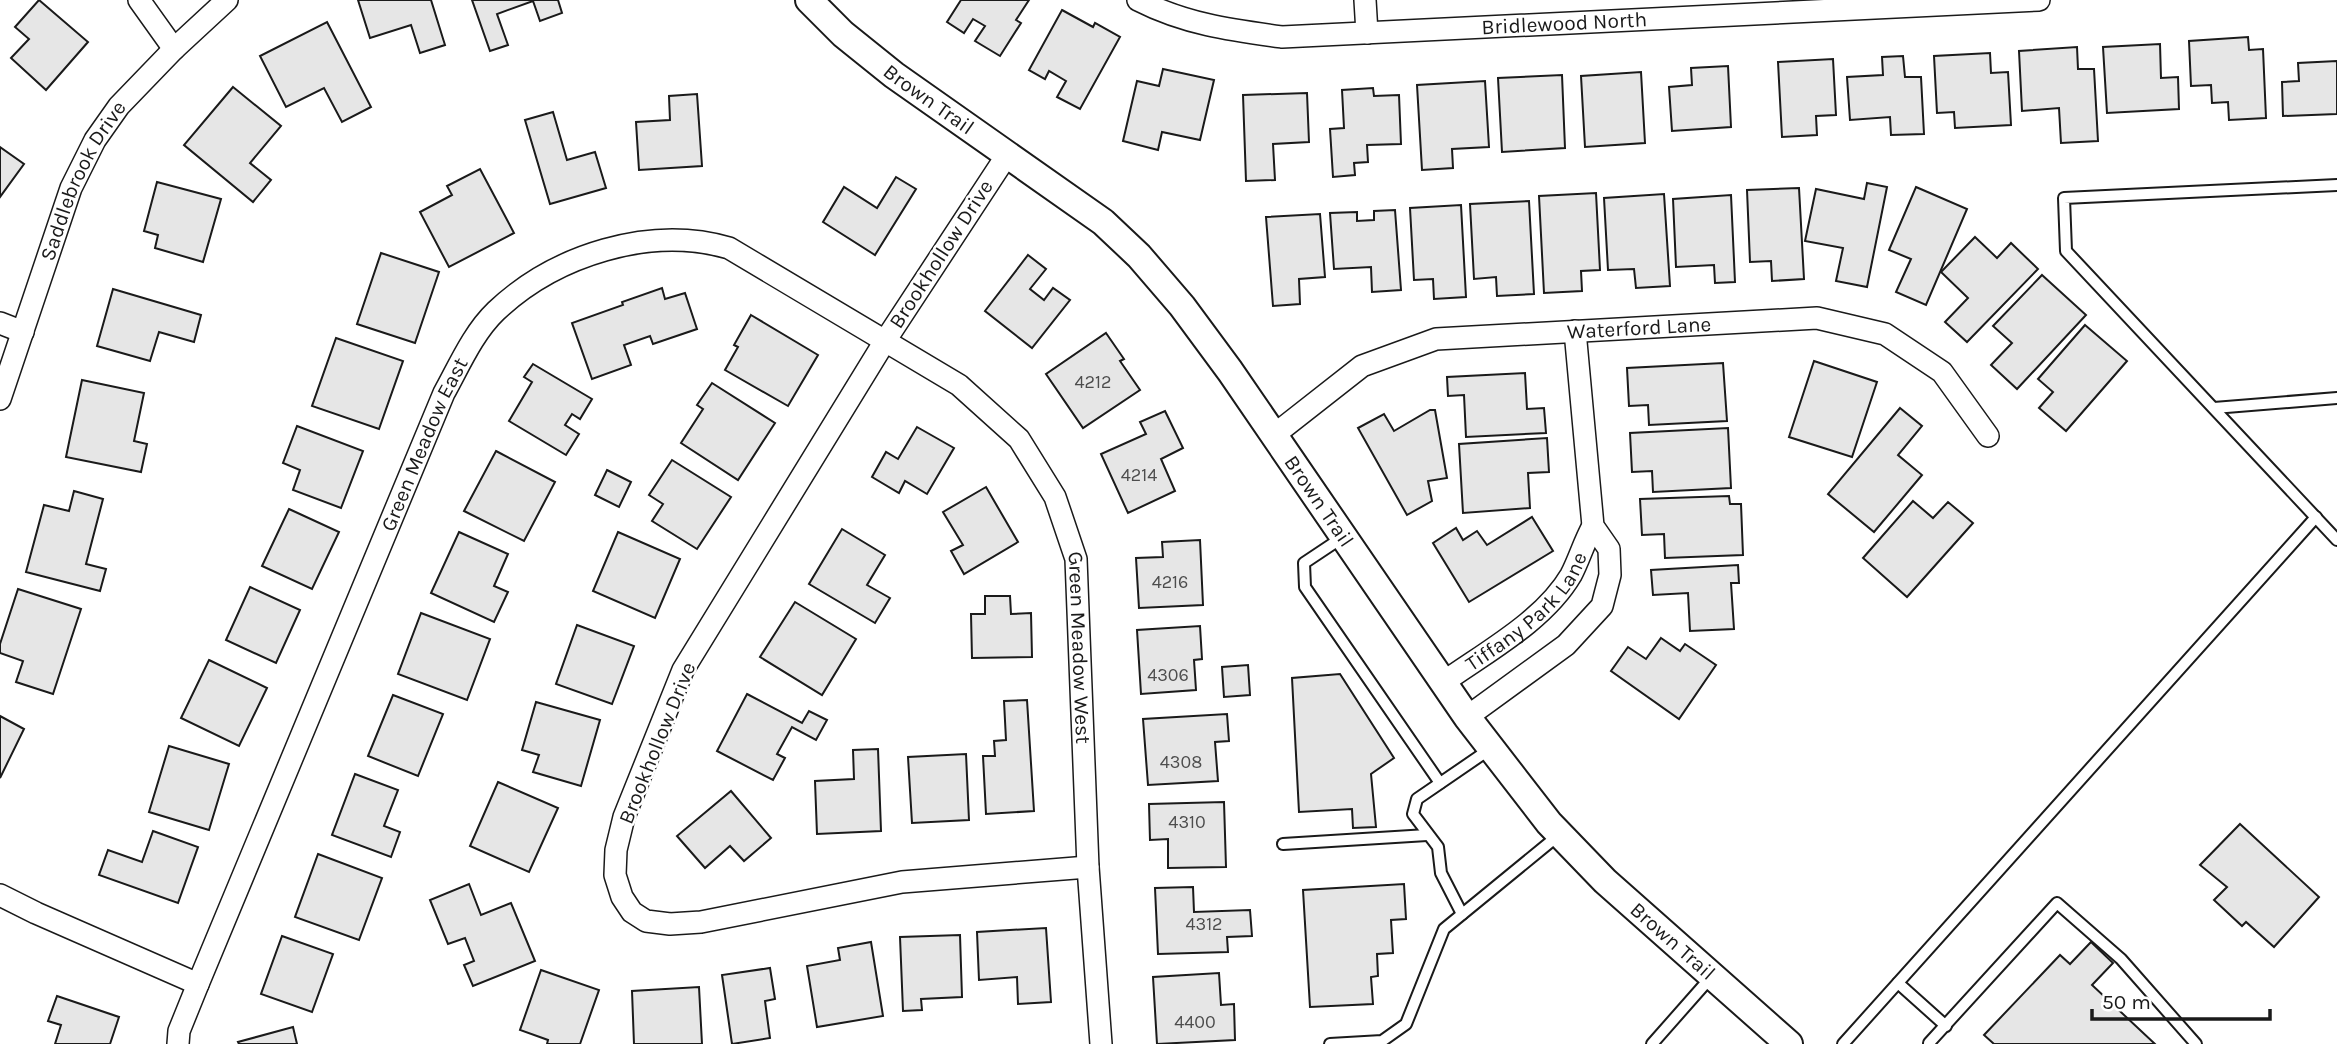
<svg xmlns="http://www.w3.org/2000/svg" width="2337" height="1044" viewBox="0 0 2337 1044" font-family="Karla,sans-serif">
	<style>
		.building { fill: #e6e6e6; stroke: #1a1a1a; stroke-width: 2 }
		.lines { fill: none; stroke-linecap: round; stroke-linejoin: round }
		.service-casing { stroke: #1a1a1a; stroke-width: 14 }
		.minor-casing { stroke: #1a1a1a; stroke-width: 24 }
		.tertiary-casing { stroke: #1a1a1a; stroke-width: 30 }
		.service { stroke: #fff; stroke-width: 10 }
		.minor { stroke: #fff; stroke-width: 21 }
		.tertiary { stroke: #fff; stroke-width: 26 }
		.labels { text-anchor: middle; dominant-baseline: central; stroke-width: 5; stroke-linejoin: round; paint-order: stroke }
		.number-label { font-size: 18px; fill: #4d4d4d }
		.street-label { font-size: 21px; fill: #1a1a1a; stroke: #fff }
	</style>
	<rect width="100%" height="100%" fill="#fff"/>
	<g class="building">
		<path d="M39 0 88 42 46 90 11 58 29 39 15 27Z"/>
		<path d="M358 0H431L445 45 420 53 411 25 370 38Z"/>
		<path d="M472 0H558L562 13 540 21 533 1 497 14 508 45 490 51Z"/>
		<path d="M961 0H1029L1016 20 1021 23 1000 56 975 41 985 26 973 19 964 33 947 22Z"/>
		<path d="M1062 10 1093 27 1095 23 1120 37 1080 109 1057 97 1066 81 1049 71 1045 79 1029 70Z"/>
		<path d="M327 22 371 107 342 122 324 88 286 107 260 56Z"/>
		<path d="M2248 37 2249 50 2263 49 2266 118 2229 120 2228 102 2212 103 2211 85 2191 86 2189 41Z"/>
		<path d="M2160 44 2161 78 2178 77 2179 109 2107 113 2103 47Z"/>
		<path d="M2077 47 2078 69H2094L2098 141 2061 143 2059 108 2022 111 2019 51Z"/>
		<path d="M1990 53 1991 73 2008 72 2011 125 1955 128 1954 112 1937 113 1934 56Z"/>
		<path d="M1903 56 1905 77H1921L1924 134 1891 135 1890 117 1850 120 1847 77 1883 75 1882 57Z"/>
		<path d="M1833 59 1836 115 1816 116 1817 135 1782 137 1778 62Z"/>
		<path d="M2337 61V114L2283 116 2282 82 2299 81 2298 63Z"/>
		<path d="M1728 66 1731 127 1672 131 1669 87 1692 85 1691 68Z"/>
		<path d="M1163 69 1214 80 1200 140 1162 132 1158 150 1123 141 1137 81 1159 86Z"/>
		<path d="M1641 72 1645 143 1585 147 1581 76Z"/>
		<path d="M1562 75 1565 148 1502 152 1498 78Z"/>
		<path d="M1485 81 1489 147 1452 149 1453 168 1422 170 1417 85Z"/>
		<path d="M233 87 281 126 250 163 271 180 253 202 184 145Z"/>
		<path d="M1373 88 1374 96 1399 95 1401 144 1367 145 1368 162 1354 163 1355 175 1333 177 1330 129 1344 128 1342 90Z"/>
		<path d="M1307 93 1309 142 1273 144 1275 180 1246 181 1243 95Z"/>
		<path d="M697 94 702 166 639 170 636 122 670 120 669 96Z"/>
		<path d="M553 112 567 160 595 152 606 188 550 204 525 120Z"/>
		<path d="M0 147 24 164 0 197Z"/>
		<path d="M480 169 514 233 449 267 420 212 452 195 447 186Z"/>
		<path d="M896 177 916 189 875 255 823 222 844 187 877 208Z"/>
		<path d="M157 182 221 199 203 262 155 248 158 235 144 231Z"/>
		<path d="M1867 183 1887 187 1867 287 1836 281 1843 248 1805 241 1816 189 1864 199Z"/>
		<path d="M1916 187 1967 209 1926 305 1896 292 1911 259 1889 250Z"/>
		<path d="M1799 188 1804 279 1772 281 1771 261 1750 262 1747 190Z"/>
		<path d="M1596 193 1600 270 1581 271 1582 291 1544 293 1539 196Z"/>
		<path d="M1664 194 1670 286 1636 288 1634 269 1608 270 1604 198Z"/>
		<path d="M1731 195 1735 282 1715 283 1714 265 1676 267 1673 199Z"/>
		<path d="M1529 201 1534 294 1497 296 1496 277 1474 279 1470 204Z"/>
		<path d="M1461 205 1466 297 1434 299 1433 279 1414 280 1410 208Z"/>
		<path d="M1395 210 1401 290 1372 292 1371 267 1334 269 1330 213 1357 212V221L1374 220V211Z"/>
		<path d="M1320 214 1325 277 1299 279 1300 304 1273 306 1266 217Z"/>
		<path d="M1975 237 1997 258 2011 243 2038 269 1967 342 1945 322 1968 298 1941 272Z"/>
		<path d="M381 253 439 272 415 343 357 324Z"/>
		<path d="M1028 255 1046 269 1030 289 1044 300 1053 288 1070 300 1032 348 985 311Z"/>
		<path d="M2042 275 2086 315 2017 389 1991 365 2012 343 1993 326Z"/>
		<path d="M662 288 665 299 685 293 697 329 653 344 650 336 624 345 631 365 592 379 572 323 623 305 622 302Z"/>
		<path d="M113 289 201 315 194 342 159 332 150 361 97 346Z"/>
		<path d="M751 315 818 355 788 406 725 370 738 347 734 345Z"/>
		<path d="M2085 325 2127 361 2066 431 2039 408 2053 392 2038 379Z"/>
		<path d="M1106 333 1124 359 1120 361 1140 390 1083 428 1046 374Z"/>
		<path d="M336 338 403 361 379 429 312 406Z"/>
		<path d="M1814 361 1877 382 1852 457 1789 437Z"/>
		<path d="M1723 363 1727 421 1649 425 1648 405 1629 406 1627 368Z"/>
		<path d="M533 364 592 399 580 419 572 414 565 425 579 434 566 455 509 421 532 382 524 377Z"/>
		<path d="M1525 373 1527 409 1544 408 1546 433 1466 437 1464 395 1448 396 1447 377Z"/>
		<path d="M82 380 144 393 134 441 147 444 141 472 66 457Z"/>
		<path d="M712 383 775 423 738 480 681 443 703 409 697 405Z"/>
		<path d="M1900 408 1922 426 1898 455 1922 475 1874 532 1828 494Z"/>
		<path d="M1430 410H1435L1447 478 1428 481 1432 501 1407 515 1358 428 1384 414 1394 431Z"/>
		<path d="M1165 411 1183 448 1161 459 1175 491 1128 513 1101 454 1146 434 1140 422Z"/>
		<path d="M297 426 363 451 341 508 293 490 300 470 283 463Z"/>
		<path d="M917 427 954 448 927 494 905 481 899 493 872 477 886 452 898 459Z"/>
		<path d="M1728 428 1731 488 1653 492 1652 471 1632 472 1630 433Z"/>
		<path d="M1547 438 1549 472 1528 473 1530 508 1463 513 1459 444Z"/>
		<path d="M496 451 555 482 524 541 464 511Z"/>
		<path d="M672 460 731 497 697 549 652 521 663 504 649 495Z"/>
		<path d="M607 470 631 482 619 507 595 495Z"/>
		<path d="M986 487 1018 542 964 574 951 551 963 545 943 512Z"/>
		<path d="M74 491 103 499 86 564 106 569 100 591 26 572 44 505 69 511Z"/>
		<path d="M1729 496 1730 504H1741L1743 555 1665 558 1664 534 1642 535 1640 499Z"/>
		<path d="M1913 501 1933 518 1948 502 1973 523 1907 597 1863 558Z"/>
		<path d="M289 509 339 532 312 589 262 566Z"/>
		<path d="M1532 517 1553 551 1469 602 1433 543 1456 528 1463 540 1477 531 1487 545Z"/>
		<path d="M842 529 885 555 867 585 890 598 875 623 809 584Z"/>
		<path d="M459 532 508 554 494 586 508 592 494 622 431 593Z"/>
		<path d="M618 532 680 559 655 618 593 591Z"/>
		<path d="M1200 540 1203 605 1139 608 1136 558 1163 557 1162 542Z"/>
		<path d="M1738 565 1739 583H1731L1734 629 1690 631 1688 593 1653 595 1651 570Z"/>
		<path d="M250 587 300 610 276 663 226 640Z"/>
		<path d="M18 589 81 609 53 694 16 682 23 661 0 653V644Z"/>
		<path d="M985 596H1010L1011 614 1031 613 1032 657 972 658 971 614H985Z"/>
		<path d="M795 602 856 639 822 695 760 657Z"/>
		<path d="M421 613 490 639 467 700 398 674Z"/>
		<path d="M577 625 634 646 612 704 556 684Z"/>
		<path d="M1200 626 1202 659 1194 660 1196 690 1141 694 1137 630Z"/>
		<path d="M1661 638 1680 651 1685 644 1716 665 1679 719 1611 671 1628 647 1646 659Z"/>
		<path d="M209 660 267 688 239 746 181 718Z"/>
		<path d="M1248 665 1250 695 1224 697 1222 667Z"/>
		<path d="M1340 674 1394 758 1371 774 1376 827 1353 828 1352 809 1299 812 1292 678Z"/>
		<path d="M747 694 802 723 809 711 827 720 816 740 792 727 777 754 785 758 773 780 717 751Z"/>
		<path d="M393 695 443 714 418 776 368 756Z"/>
		<path d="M1027 700 1034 811 986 814 983 756H995L994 741 1006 740 1004 701Z"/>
		<path d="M536 702 600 720 581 786 533 772 539 755 522 750Z"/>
		<path d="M1227 714 1229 741 1215 742 1218 781 1148 785 1143 719Z"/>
		<path d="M0 716 24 729 0 778Z"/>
		<path d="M169 746 229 764 209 830 149 812Z"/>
		<path d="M878 749 881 831 817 834 815 781 854 779 853 750Z"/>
		<path d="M966 754 969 820 912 823 908 757Z"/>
		<path d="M355 774 398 790 384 826 400 832 391 857 332 835Z"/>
		<path d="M498 782 558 808 529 872 470 846Z"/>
		<path d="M731 791 771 838 744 861 730 846 705 868 677 836Z"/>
		<path d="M1224 802 1226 867 1168 868V839L1150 840 1149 804Z"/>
		<path d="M2240 824 2319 897 2274 947 2246 922 2242 926 2214 900 2227 887 2200 865Z"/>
		<path d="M153 831 198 847 178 903 99 875 108 850 142 862Z"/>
		<path d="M318 854 382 878 359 940 295 917Z"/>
		<path d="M469 884 481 915 511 903 535 961 473 986 464 965 474 961 465 938 448 944 430 900Z"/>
		<path d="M1404 884 1406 919 1391 920 1393 953 1377 954 1378 976 1371 977 1373 1004 1310 1007 1303 890Z"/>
		<path d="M1193 887 1194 912 1250 910 1252 936 1227 937 1228 952 1158 954 1155 888Z"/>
		<path d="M1046 928 1051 1002 1018 1004 1017 977 979 980 977 932Z"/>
		<path d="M960 935 962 997 921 999 922 1010 903 1011 900 937Z"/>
		<path d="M282 936 333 954 312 1012 261 994Z"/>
		<path d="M871 942 883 1016 817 1027 807 966 840 960 838 948Z"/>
		<path d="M2091 942 2113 963 2092 985 2155 1044H1994L1984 1035 2060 955 2070 964Z"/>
		<path d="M770 968 775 999 765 1001 770 1038 732 1044 722 975Z"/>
		<path d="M541 970 599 990 580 1044H547L548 1040 520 1030Z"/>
		<path d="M1219 973 1221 1005 1234 1004 1235 1040 1157 1044 1153 977Z"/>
		<path d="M699 987 702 1044H634L632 991Z"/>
		<path d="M57 996 119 1017 110 1044H55L61 1025 48 1021Z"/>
		<path d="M293 1027 297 1044H239L238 1042Z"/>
	</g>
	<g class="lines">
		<defs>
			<g id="service">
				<path d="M2337 185 2064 198 2066 251 2337 540"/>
				<path d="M2214 408 2337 398"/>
				<path d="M1343 537 1304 563 1305 587 1440 783"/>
				<path d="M1283 844 1427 835"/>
				<path d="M1462 914 1441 873 1438 847 1413 814 1417 799 1490 749"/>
				<path d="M1898 983 1946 1026"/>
				<path d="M1929 1043 2057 903 2121 959 2196 1044"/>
				<path d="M1330 1044 1382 1041 1406 1024 1444 929 1560 834"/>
				<path d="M1652 1044 1712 976"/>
				<path d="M1843 1044 2316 517"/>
			</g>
			<g id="minor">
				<path d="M139 0 174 49"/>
				<path id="s1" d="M1138 0C1185 24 1230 30 1282 37L2039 0"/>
				<path d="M1365 0 1367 33"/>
				<path d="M1007 155 885 341 683 670 624 817 616 850 615 875 622 897 632 912 646 921 670 924 701 922 902 882 1088 867"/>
				<path d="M0 323 23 332"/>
				<path id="s2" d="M0 399 71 188 95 140 119 106 174 49 227 0"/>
				<path id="s3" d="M1274 435 1362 366 1436 339 1817 318 1885 334 1942 372 1988 436"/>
				<path id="s4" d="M1444 682C1486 652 1544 621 1571 575 1579 560 1584 542 1593 526"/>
				<path d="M1467 717 1566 645 1602 606 1610 575 1609 549 1593 526 1575 331"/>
				<path d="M0 895 36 913 198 984"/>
				<path id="s5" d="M178 1044 179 1031 198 984 444 393C459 366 473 333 496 311 555 255 650 225 729 248L959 385 1019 439 1055 497 1076 559 1088 867 1101 1044"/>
			</g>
			<g id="tertiary">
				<path id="s6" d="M809 0 843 34 894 75 1103 222 1139 256 1182 306 1230 371 1467 717 1549 823 1605 881 1789 1044"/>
			</g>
		</defs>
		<use href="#service" class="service-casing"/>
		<use href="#minor" class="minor-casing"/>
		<use href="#tertiary" class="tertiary-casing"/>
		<use href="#service" class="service"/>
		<use href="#minor" class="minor"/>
		<use href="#tertiary" class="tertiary"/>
	</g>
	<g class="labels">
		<g class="number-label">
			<text x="1093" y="382">4212</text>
			<text x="1139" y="475">4214</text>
			<text x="1170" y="582">4216</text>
			<text x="1168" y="675">4306</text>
			<text x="1181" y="762">4308</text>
			<text x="1187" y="822">4310</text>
			<text x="1204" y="924">4312</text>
			<text x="1195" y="1022">4400</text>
		</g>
		<g class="street-label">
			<text stroke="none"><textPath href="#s1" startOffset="432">Bridlewood North</textPath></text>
			<text stroke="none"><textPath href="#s6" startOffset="156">Brown Trail</textPath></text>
			<text stroke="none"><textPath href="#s2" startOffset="234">Saddlebrook Drive</textPath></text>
			<text transform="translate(941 254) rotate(-57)">Brookhollow Drive</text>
			<text stroke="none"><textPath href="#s3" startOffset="394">Waterford Lane</textPath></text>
			<text stroke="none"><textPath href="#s5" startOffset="649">Green Meadow East</textPath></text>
			<text stroke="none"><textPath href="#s6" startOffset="723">Brown Trail</textPath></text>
			<text stroke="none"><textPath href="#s4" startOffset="110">Tiffany Park Lane</textPath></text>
			<text stroke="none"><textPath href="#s5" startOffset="1624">Green Meadow West</textPath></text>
			<text transform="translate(657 743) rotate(-68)">Brookhollow Drive</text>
			<text stroke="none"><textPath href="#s6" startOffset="1290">Brown Trail</textPath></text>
		</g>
	</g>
	<path d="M2092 1009v10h178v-10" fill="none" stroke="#1a1a1a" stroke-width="3.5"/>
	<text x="2102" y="1009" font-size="21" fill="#1a1a1a" stroke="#ffffff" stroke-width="5" paint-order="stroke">50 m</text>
</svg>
